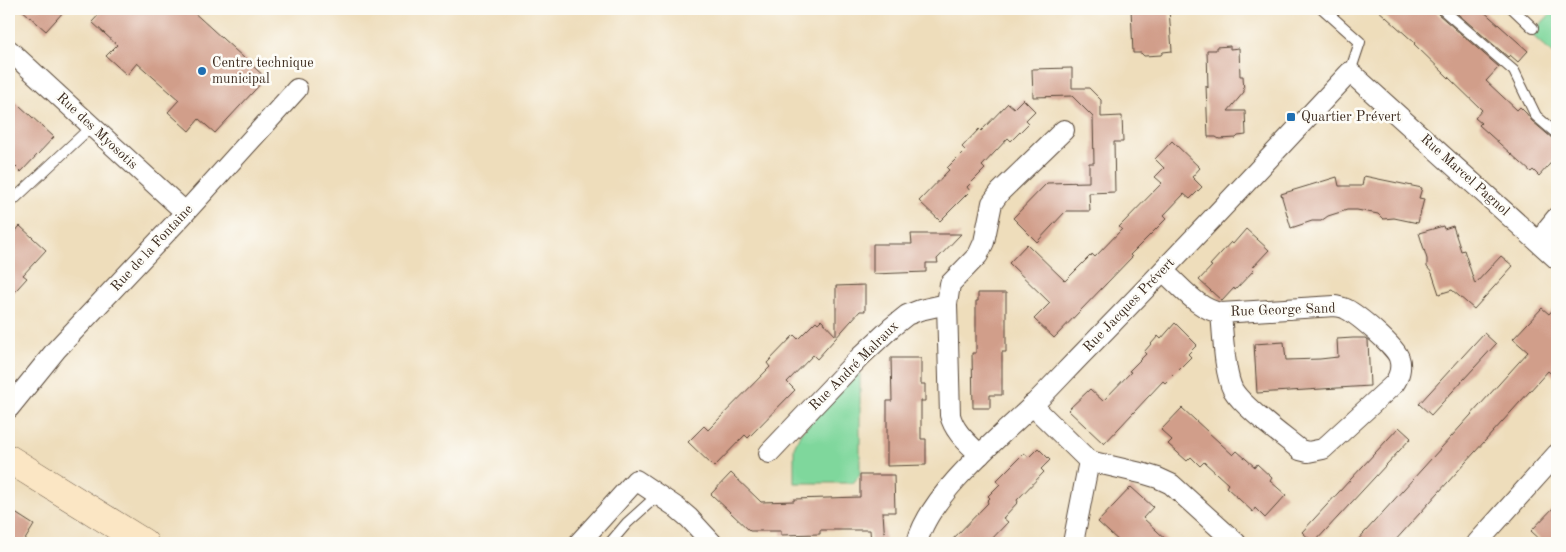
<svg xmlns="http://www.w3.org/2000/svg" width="1566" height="552" viewBox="0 0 1566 552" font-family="'Old Standard TT',serif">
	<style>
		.green { fill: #7fd79c; stroke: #5d805d }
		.building { fill: #d19e8a }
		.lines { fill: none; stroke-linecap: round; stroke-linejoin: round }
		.lane-casing { stroke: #564536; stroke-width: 12 }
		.street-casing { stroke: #564536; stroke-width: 22 }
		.secondary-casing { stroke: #564536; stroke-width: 29 }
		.lane { stroke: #fff; stroke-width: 10 }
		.street { stroke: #fff; stroke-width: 20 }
		.secondary { stroke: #fbe6c4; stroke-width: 28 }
		.poi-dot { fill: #1f6fb2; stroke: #fdfcf7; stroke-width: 2 }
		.labels { text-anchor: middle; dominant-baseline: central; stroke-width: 5; stroke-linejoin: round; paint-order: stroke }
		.poi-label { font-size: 14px; fill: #3b2a1e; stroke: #fdfcf7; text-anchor: start }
		.street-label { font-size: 14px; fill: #3b2a1e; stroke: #fdfcf7 }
	</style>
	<rect width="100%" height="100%" fill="#fdfcf7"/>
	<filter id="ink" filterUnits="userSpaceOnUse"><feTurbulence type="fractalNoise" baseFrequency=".02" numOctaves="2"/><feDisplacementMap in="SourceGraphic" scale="10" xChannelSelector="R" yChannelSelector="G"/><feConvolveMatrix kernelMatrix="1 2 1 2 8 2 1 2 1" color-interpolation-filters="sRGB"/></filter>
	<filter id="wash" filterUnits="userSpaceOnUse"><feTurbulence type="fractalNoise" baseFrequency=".0096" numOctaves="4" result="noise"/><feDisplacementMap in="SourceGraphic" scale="20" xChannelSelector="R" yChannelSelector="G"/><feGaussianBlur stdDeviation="1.12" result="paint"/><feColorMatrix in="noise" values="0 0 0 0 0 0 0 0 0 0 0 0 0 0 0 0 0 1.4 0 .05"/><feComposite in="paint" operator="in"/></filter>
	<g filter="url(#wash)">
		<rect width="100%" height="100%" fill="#edb"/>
		<g class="green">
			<path d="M1555 9H1557V58L1531 34Z"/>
			<path d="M860 372V475L853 483H794V447L801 432Z"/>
		</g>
		<g id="blocks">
			<g class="building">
				<path d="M21 9H66L46 31Z"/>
				<path d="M104 9H190L266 78 215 133 199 119 189 131 168 112 179 100 137 63 127 75 106 56 117 45 92 22Z"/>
				<path d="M1131 9H1169L1172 51 1163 52 1161 55 1144 56 1141 53H1133Z"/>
				<path d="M1377 9H1435L1438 14 1499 67 1486 81 1517 110 1520 107 1527 114 1532 121 1553 139 1557 141V156L1539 176 1533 170 1531 172 1479 125 1481 123 1475 118 1482 110 1414 44 1415 43Z"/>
				<path d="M1452 9H1481L1528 51 1518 62 1510 55 1508 57Z"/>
				<path d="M1230 46V49L1239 48 1240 76H1243L1244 92 1228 111H1245L1246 135 1238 136 1236 138 1219 139 1216 137H1208L1206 85 1208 88 1207 50H1216V47Z"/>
				<path d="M1072 68V88H1089L1101 100V117L1122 116 1123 142H1114L1115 192 1089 193 1090 211H1066L1037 242 1013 218 1047 183 1089 182V163H1094L1093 117 1072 96 1033 97 1032 69Z"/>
				<path d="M9 96 54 137 21 172 9 160Z"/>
				<path d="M1023 99 1035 111 1026 120 1029 123 1011 141 1008 138 982 166 985 169 967 187 970 191 940 221 919 201 949 170 947 168 965 150 962 147 979 129 981 131 1008 103 1014 108Z"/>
				<path d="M1172 141 1200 168 1192 177 1202 187 1190 199 1184 194 1164 215 1167 218 1130 255 1132 257 1054 338 1034 319 1050 303 1009 263 1027 244 1065 281 1091 255V256L1092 254 1095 257 1122 229 1119 227 1162 183 1155 177 1164 168 1155 159Z"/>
				<path d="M1364 176 1422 188 1419 198 1424 199 1418 223 1394 218 1383 219 1378 214 1357 210H1347L1328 216 1321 221H1312L1291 228 1281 194 1337 177 1339 186H1362Z"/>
				<path d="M20 226 46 250 23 275 27 278 9 298V238Z"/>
				<path d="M1443 226 1444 229 1453 226 1461 251 1464 250 1475 284 1501 256 1513 266 1474 309 1452 290 1439 294 1432 273 1427 267V259L1419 233Z"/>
				<path d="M1246 229 1269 250 1252 268 1254 270 1235 290 1234 288 1222 301 1199 280 1212 266 1210 265 1221 253 1231 242 1233 244Z"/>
				<path d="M911 234H961L937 259 938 263H926V272L873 274V244H912Z"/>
				<path d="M865 285V311H860L817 359 813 355 787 382 795 390 748 438 745 435 714 467 688 442 704 426 708 430 770 367 767 363 794 335 798 339 816 321 818 323 821 320 836 336V286Z"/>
				<path d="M978 293H1006V352H1002V395H990V408H973L972 353H976V301H978Z"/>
				<path d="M1557 305V379L1548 371 1393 543H1355L1528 352 1513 339 1542 308 1549 314Z"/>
				<path d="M1175 323 1197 345 1188 354 1191 357 1165 383 1163 381 1104 444 1068 410 1090 389 1103 401 1131 372 1129 371 1146 354 1144 352 1158 336 1161 339Z"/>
				<path d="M1484 333 1496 344 1431 415 1419 404Z"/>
				<path d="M1353 338H1365L1368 340 1370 386 1257 393 1254 344 1284 342 1286 360 1320 359 1338 357 1337 339Z"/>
				<path d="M891 358H921V384H925V401H921V439H926V465L887 466V401H892Z"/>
				<path d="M1182 408 1233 455 1237 451 1255 467 1257 464 1272 478 1270 481 1286 495 1265 518 1255 508 1253 512 1226 487 1228 484 1204 462 1200 466 1191 457 1187 461 1168 444 1172 440 1161 430Z"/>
				<path d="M1399 427 1411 438 1314 543 1302 532Z"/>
				<path d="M1038 448 1050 460 1041 469 1044 472 1017 500 1018 502 1003 518 1008 522 988 543H949L988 503 987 501 990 498 988 496 1000 484 996 481 1024 453 1029 457Z"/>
				<path d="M731 473 761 502 794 501V499L860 497V475H894L895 512H883L885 543H871L870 530H820V534L781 535V531H750L711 494Z"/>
				<path d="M1131 487 1153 507 1143 518 1170 543H1121L1098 522Z"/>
				<path d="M1557 504V533L1548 543H1544L1531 531Z"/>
				<path d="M9 509 34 525 23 543H9Z"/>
			</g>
		</g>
	</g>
	<g filter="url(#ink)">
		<use href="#blocks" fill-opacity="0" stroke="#564536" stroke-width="1"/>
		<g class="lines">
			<defs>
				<g id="lane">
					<path d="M1323 9 1360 42 1350 72"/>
					<path d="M1442 9 1514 71 1536 116 1557 134"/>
					<path d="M1513 9 1533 28"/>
					<path d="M9 204 92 126"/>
					<path d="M610 543 627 523 658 495"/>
				</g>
				<g id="street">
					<path d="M9 50 185 212"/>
					<path d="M1542 244 1548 228 1557 217"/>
					<path d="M1163 271C1181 286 1197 309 1221 313L1335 306C1339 307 1343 307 1346 309 1358 315 1396 347 1399 358 1402 367 1399 377 1394 384L1323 449 1308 452 1300 450C1283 436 1243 407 1233 390 1224 373 1223 333 1221 313"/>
					<path d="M947 304 950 415C954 432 968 443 980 455"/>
					<path d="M1032 405 1089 461 1145 474 1158 478 1171 484 1236 543"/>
					<path d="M9 408 56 350 183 215 297 89"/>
					<path d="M769 453 861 356 892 327 907 315 920 310 947 304 950 284 978 255 984 242 992 203 1000 192 1064 130"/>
					<path d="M579 543 636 480 676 507 689 518 712 543"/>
					<path d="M917 543C929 495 996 440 1032 406 1053 385 1072 364 1093 343 1180 254 1265 163 1350 72L1557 259"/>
					<path d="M1073 543 1089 461"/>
					<path d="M1477 543 1557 454"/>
				</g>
				<path id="secondary" d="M9 459 144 543"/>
			</defs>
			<use href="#lane" class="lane-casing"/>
			<use href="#street" class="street-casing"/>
			<use href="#secondary" class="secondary-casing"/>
			<use href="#lane" class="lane"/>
			<use href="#street" class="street"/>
			<use href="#secondary" class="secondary"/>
		</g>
	</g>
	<g class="poi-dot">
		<circle cx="202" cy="71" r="5"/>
		<rect x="1286" y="112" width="10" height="10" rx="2.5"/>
	</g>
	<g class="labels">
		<g class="poi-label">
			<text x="212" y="63">Centre technique<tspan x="212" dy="16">municipal</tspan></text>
			<text x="1301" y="117">Quartier Prévert</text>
		</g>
		<g class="street-label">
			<text transform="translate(97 131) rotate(43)">Rue des Myosotis</text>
			<text transform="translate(1465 175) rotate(42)">Rue Marcel Pagnol</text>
			<text transform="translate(152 248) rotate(-47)">Rue de la Fontaine</text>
			<text transform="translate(1129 305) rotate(-46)">Rue Jacques Prévert</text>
			<text transform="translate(1283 310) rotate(-2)">Rue George Sand</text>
			<text transform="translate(854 366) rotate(-45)">Rue André Malraux</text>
		</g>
	</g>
	<rect width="1566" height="552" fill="none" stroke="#fdfcf7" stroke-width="30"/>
</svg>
